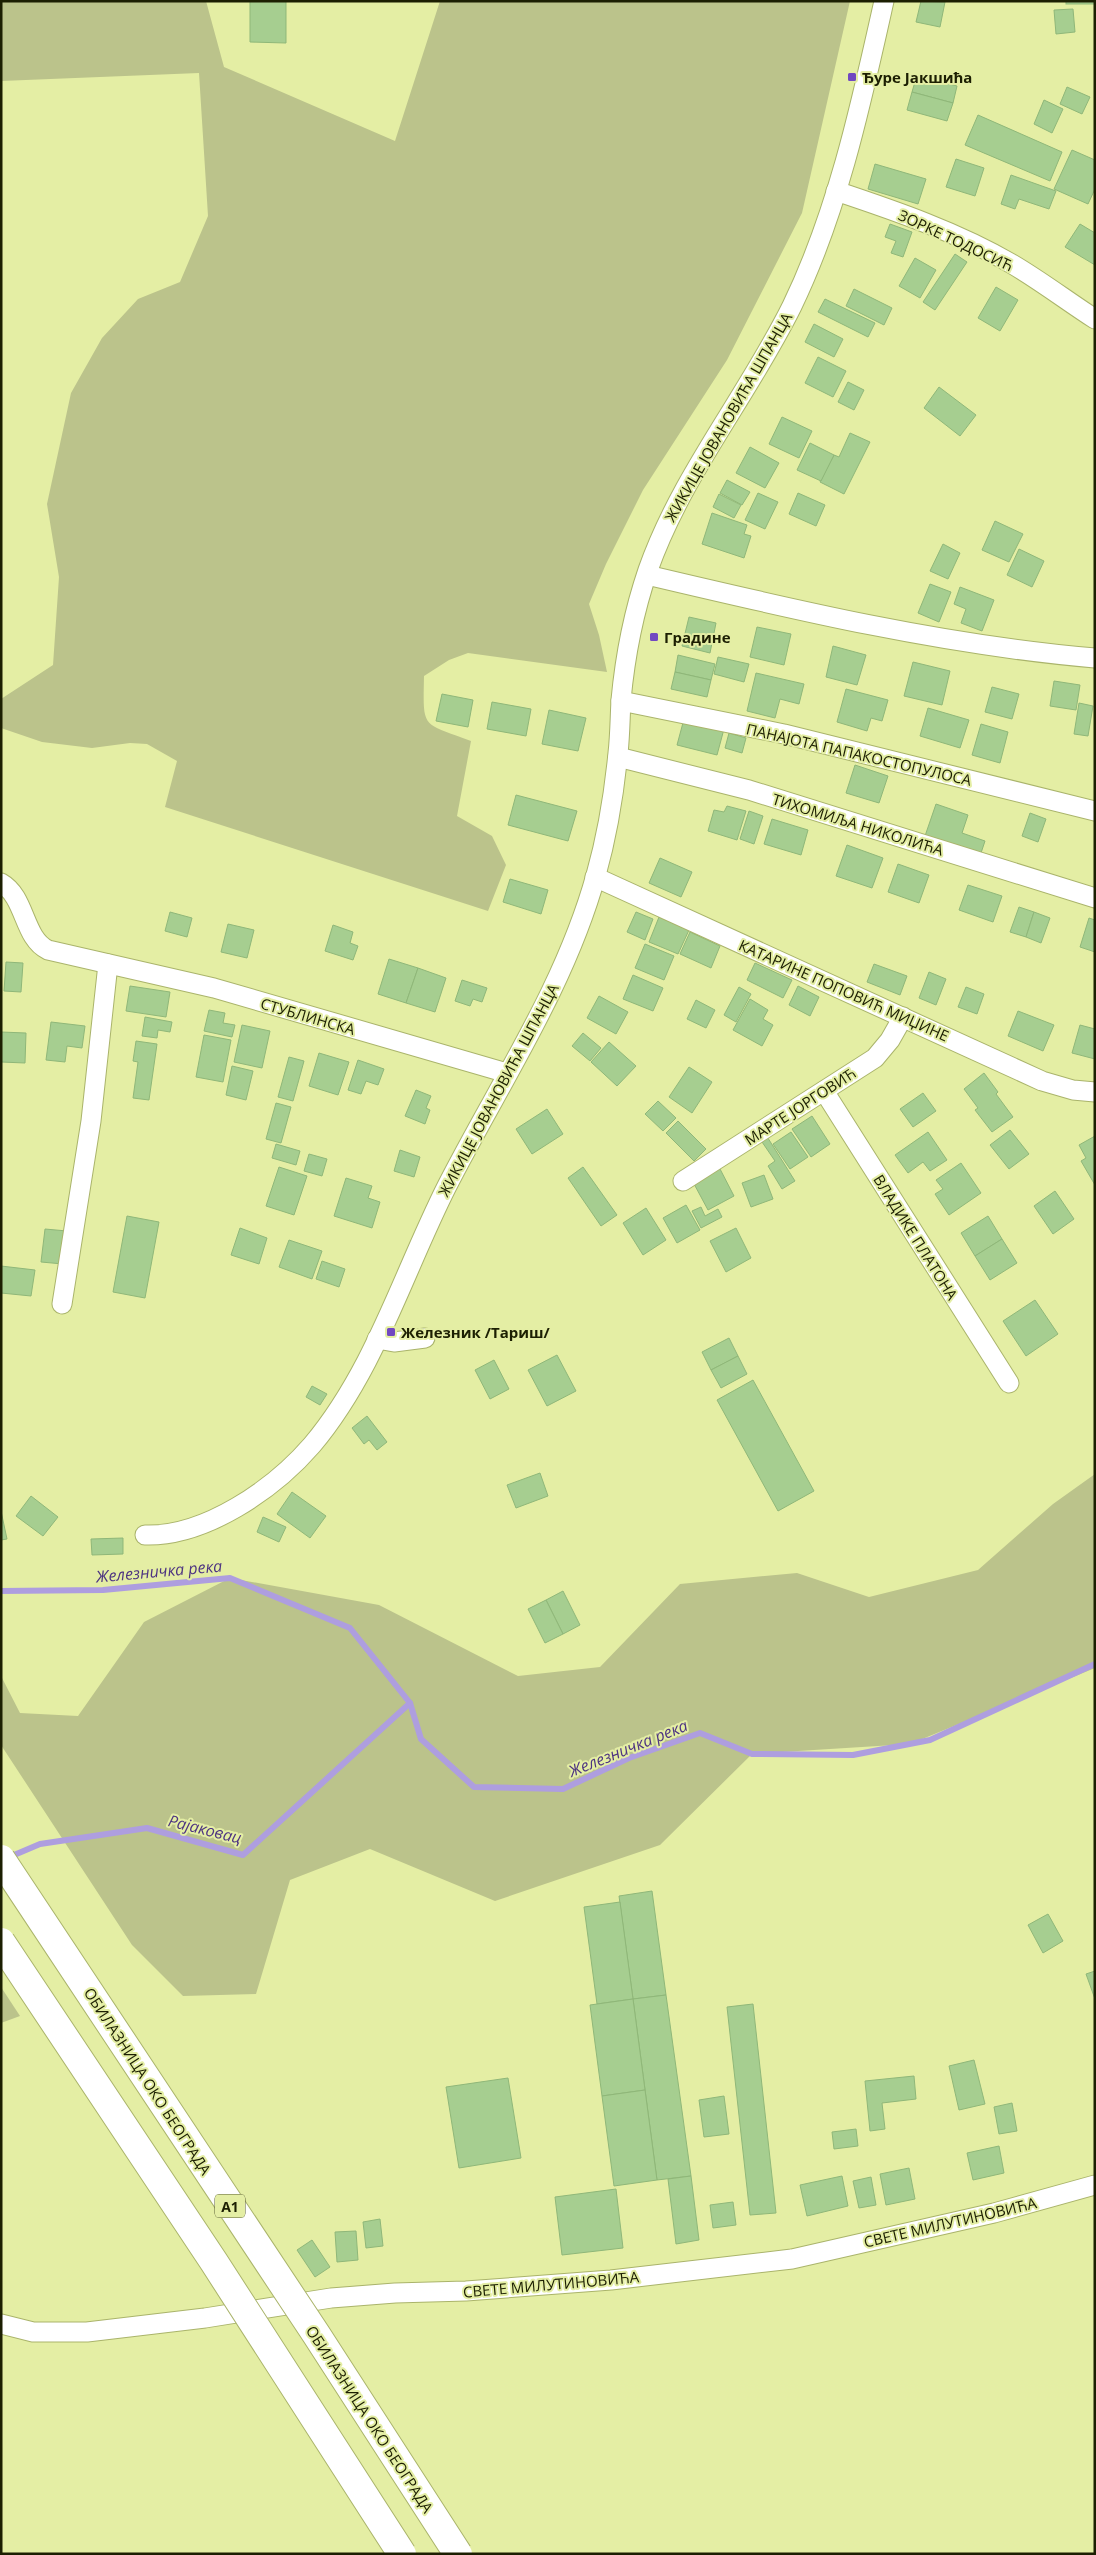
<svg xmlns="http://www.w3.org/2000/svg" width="1096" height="2555" viewBox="0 0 1096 2555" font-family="'Open Sans',sans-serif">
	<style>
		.green { fill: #bbc38b }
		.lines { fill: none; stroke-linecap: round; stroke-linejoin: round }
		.stream { stroke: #ae9edf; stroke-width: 6 }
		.building { fill: #a6ce90; stroke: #8fb779 }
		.minor-casing { stroke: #aab46b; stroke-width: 21 }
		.minor { stroke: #fff; stroke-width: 19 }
		.highway-bridge-casing { stroke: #aab46b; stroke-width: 30; stroke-linecap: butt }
		.highway-bridge { stroke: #fff; stroke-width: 28 }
		.poi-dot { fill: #7148c1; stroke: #e4eea4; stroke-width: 2 }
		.labels { text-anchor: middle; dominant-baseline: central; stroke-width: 4; stroke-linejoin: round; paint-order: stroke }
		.shield { fill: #e4eea4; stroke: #585d33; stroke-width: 1 }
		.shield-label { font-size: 14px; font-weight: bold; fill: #1c1f02 }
		.poi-label { font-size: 15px; font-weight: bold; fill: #1c1f02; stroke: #e4eea4; text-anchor: start }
		.street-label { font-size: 15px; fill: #1c1f02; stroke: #e4eea4 }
		.water-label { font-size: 16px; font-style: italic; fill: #4d3481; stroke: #e4eea4 }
	</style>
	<rect width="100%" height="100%" fill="#e4eea4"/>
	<g class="green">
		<path d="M1 1H206L224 67 395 141 440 1H850L802 213 727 360 643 490 606 564 589 604 599 635 607 672 468 653 449 660 424 676C423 730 421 722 471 741L457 816 492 836 506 865 488 911 165 807 177 761 147 744 130 743 92 748 42 742 1 728V699L53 665 59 577 47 504 71 393 102 338 138 299 180 282 208 216 199 73 1 81Z"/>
		<path d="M1095 1474V1668L910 1744 752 1754 660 1845 495 1901 370 1849 290 1880 256 1994 183 1996 132 1945 1 1745V1676L20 1713 78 1716 144 1622 230 1578 379 1605 518 1676 600 1667 680 1584 797 1573 869 1597 978 1570 1053 1504Z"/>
		<path d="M1 1987 20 2016 1 2023Z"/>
	</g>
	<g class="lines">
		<g class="stream">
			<path d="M1 1591 103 1590 230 1578 350 1628 410 1703 421 1739 474 1787 563 1789 629 1758 700 1733 752 1754 853 1755 930 1740 1095 1664"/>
			<path d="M7 1858 40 1844 147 1828 243 1855 410 1703"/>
		</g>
	</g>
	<g class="building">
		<path d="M250 1H286V43L250 42Z"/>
		<path d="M921 1 945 2 940 27 916 22Z"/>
		<rect x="1066" y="1" width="29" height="3"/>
		<path d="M1073 9 1075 32 1056 34 1054 10Z"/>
		<path d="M917 75 957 86 953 103 912 92Z"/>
		<path d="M1067 87 1090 97 1082 114 1060 104Z"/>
		<path d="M912 92 953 103 947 121 907 110Z"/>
		<path d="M1044 100 1063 109 1052 133 1034 124Z"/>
		<path d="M978 115 1062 152 1050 181 965 145Z"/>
		<path d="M1072 150 1095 160V189L1088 204 1054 189Z"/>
		<path d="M956 159 984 168 975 196 946 187Z"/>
		<path d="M875 164 926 179 918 204 868 189Z"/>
		<path d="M1011 175 1056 191 1049 209 1019 199 1015 209 1001 204Z"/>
		<path d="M890 224 912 232 903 257 891 253 896 241 885 237Z"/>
		<path d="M1080 224 1095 233V265L1065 247Z"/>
		<path d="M955 254 967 262 935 310 923 302Z"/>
		<path d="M915 258 936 270 920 298 899 286Z"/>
		<path d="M996 287 1018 300 1000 331 978 318Z"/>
		<path d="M854 289 892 308 884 325 846 306Z"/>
		<path d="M825 299 875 323 868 337 818 312Z"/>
		<path d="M814 324 843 339 834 357 805 342Z"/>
		<path d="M818 357 846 371 833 397 805 383Z"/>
		<path d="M848 382 864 390 854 410 838 402Z"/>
		<path d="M939 387 976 415 960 436 924 408Z"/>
		<path d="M782 417 812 431 799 458 769 444Z"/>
		<path d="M850 433 870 442 844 494 820 482 834 455 839 457Z"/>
		<path d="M810 443 834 455 821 481 797 470Z"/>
		<path d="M750 447 779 463 765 488 736 473Z"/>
		<path d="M727 480 750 492 742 505 720 493Z"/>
		<path d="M758 493 778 502 765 529 745 520Z"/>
		<path d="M798 493 825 505 816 526 789 514Z"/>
		<path d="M719 494 741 505 734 518 713 507Z"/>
		<path d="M712 513 747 525 744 534 751 536 744 558 702 544Z"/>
		<path d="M995 521 1023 534 1009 562 982 550Z"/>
		<path d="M943 544 960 553 948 579 930 571Z"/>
		<path d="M1019 549 1044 561 1032 587 1007 575Z"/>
		<path d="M930 584 951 592 939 622 918 613Z"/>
		<path d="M960 587 994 600 982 631 961 623 966 609 954 604Z"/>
		<path d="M689 617 716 623 710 653 682 646Z"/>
		<path d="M757 627 791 634 784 665 750 657Z"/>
		<path d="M833 646 866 655 857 685 826 677Z"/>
		<path d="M678 655 715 664 711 680 675 672Z"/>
		<path d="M718 657 749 664 744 682 714 674Z"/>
		<path d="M913 662 950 671 942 705 904 696Z"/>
		<path d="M675 672 711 680 707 697 671 689Z"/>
		<path d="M756 673 804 684 799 704 780 699 775 718 747 711Z"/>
		<path d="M1054 681 1080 685 1076 710 1050 706Z"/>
		<path d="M992 687 1019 694 1012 719 985 712Z"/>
		<path d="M846 689 888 700 882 721 871 718 867 731 837 722Z"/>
		<path d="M442 694 473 700 468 727 436 721Z"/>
		<path d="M492 702 531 709 526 736 487 729Z"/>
		<path d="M1079 703 1093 706 1088 736 1074 734Z"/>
		<path d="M928 708 969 720 960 748 920 736Z"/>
		<path d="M549 710 586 718 578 751 542 744Z"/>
		<path d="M684 719 724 729 717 755 677 745Z"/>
		<path d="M981 724 1008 732 1000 763 972 755Z"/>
		<path d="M729 733 746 738 742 753 725 748Z"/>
		<path d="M855 765 888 776 879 803 846 793Z"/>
		<path d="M516 795 577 811 568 841 508 825Z"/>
		<path d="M936 804 968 815 962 833 985 841 980 856 925 836Z"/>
		<path d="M727 806 746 811 737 840 708 831 714 810 724 812Z"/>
		<path d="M749 811 763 816 754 844 740 839Z"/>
		<path d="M1030 813 1046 819 1038 842 1022 836Z"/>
		<path d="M772 819 808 830 801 855 764 844Z"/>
		<path d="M847 845 883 858 872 888 836 876Z"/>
		<path d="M660 858 692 872 681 897 649 883Z"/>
		<path d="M898 864 929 875 919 903 888 892Z"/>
		<path d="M510 879 548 890 541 914 503 902Z"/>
		<path d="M968 885 1002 896 993 922 959 910Z"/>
		<path d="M1019 907 1034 912 1026 937 1010 932Z"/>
		<path d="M170 912 192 918 187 937 165 931Z"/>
		<path d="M636 912 653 919 645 940 627 932Z"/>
		<path d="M1034 912 1050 918 1041 943 1026 937Z"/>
		<path d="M659 917 689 930 678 954 649 942Z"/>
		<path d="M1089 918 1095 920V952L1080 947Z"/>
		<path d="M228 924 254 930 247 958 221 952Z"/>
		<path d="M333 925 353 932 350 943 358 946 353 960 325 951Z"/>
		<path d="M690 932 720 946 711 968 680 954Z"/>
		<path d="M645 944 674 956 664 980 635 968Z"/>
		<path d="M389 959 418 968 406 1003 378 994Z"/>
		<path d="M6 962 23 963 21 992 4 991Z"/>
		<path d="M755 963 792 980 783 998 747 980Z"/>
		<path d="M874 964 907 976 900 995 867 982Z"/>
		<path d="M418 968 446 978 435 1012 406 1003Z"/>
		<path d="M929 972 946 979 936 1005 919 998Z"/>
		<path d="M633 975 663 988 653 1011 623 999Z"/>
		<path d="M462 980 487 988 482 1002 473 999 470 1006 455 1001Z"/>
		<path d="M130 986 170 992 166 1017 126 1011Z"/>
		<path d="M798 986 819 997 810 1016 789 1005Z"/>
		<path d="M739 987 751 994 736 1022 724 1015Z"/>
		<path d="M966 987 984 994 977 1014 958 1007Z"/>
		<path d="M599 996 628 1012 616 1034 587 1018Z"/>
		<path d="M750 999 768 1010 763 1019 773 1025 762 1046 733 1030Z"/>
		<path d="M696 1000 715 1010 706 1028 687 1019Z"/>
		<path d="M209 1010 225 1013 223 1023 235 1025 232 1037 204 1031Z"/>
		<path d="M1018 1011 1054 1025 1043 1051 1008 1036Z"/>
		<path d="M145 1017 172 1022 170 1032 158 1030 157 1038 142 1036Z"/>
		<path d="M51 1022 85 1026 82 1048 67 1046 65 1062 46 1060Z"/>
		<path d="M242 1025 270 1031 262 1068 234 1062Z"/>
		<path d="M1080 1025 1095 1029V1059L1072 1053Z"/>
		<path d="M1 1032 26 1033 25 1063 1 1062Z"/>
		<path d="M583 1033 601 1048 590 1061 572 1046Z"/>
		<path d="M204 1035 231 1040 223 1082 196 1077Z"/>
		<path d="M136 1041 157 1044 149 1100 133 1098 138 1062 133 1061Z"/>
		<path d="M609 1042 636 1066 617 1086 591 1062Z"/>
		<path d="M319 1053 349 1062 338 1095 309 1086Z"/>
		<path d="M289 1057 304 1061 293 1101 278 1097Z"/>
		<path d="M358 1060 384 1069 378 1085 366 1081 361 1094 348 1090Z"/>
		<path d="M232 1066 253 1071 246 1100 226 1095Z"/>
		<path d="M689 1067 712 1082 692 1113 669 1097Z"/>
		<path d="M984 1073 998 1092 996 1094 1013 1117 992 1132 975 1110 978 1108 964 1089Z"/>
		<path d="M416 1090 431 1096 426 1108 430 1110 425 1124 405 1116Z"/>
		<path d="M923 1093 936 1111 913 1127 900 1109Z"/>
		<path d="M658 1101 676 1118 663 1131 645 1114Z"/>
		<path d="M276 1103 291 1107 281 1143 266 1139Z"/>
		<path d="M547 1109 563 1134 532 1154 516 1129Z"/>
		<path d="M812 1116 830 1144 811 1157 792 1129Z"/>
		<path d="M678 1121 706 1149 694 1161 666 1133Z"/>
		<path d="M1010 1130 1029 1154 1009 1169 990 1145Z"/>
		<path d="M791 1132 808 1157 790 1169 773 1144Z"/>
		<path d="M928 1132 947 1160 930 1171 923 1162 908 1173 895 1155Z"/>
		<path d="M766 1135 795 1181 782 1189 768 1166 775 1161 760 1139Z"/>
		<path d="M1095 1136V1185L1081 1161 1086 1158 1079 1145Z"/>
		<path d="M276 1144 300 1151 296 1165 272 1158Z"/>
		<path d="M400 1150 420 1157 414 1177 394 1171Z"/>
		<path d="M309 1154 327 1159 322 1176 304 1171Z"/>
		<path d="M961 1163 981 1193 949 1215 935 1194 943 1189 936 1180Z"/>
		<path d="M279 1167 307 1176 294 1215 266 1206Z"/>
		<path d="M583 1167 617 1215 601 1226 568 1178Z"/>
		<path d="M719 1167 734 1196 708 1210 693 1182Z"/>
		<path d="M764 1175 773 1199 751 1207 742 1183Z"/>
		<path d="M346 1178 372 1186 368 1198 380 1202 372 1228 334 1216Z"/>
		<path d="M1055 1191 1074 1219 1053 1234 1034 1206Z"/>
		<path d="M686 1205 700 1230 677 1243 663 1218Z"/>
		<path d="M701 1207 705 1216 718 1209 722 1217 701 1228 692 1211Z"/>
		<path d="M646 1208 666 1240 643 1255 623 1223Z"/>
		<path d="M127 1216 159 1222 145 1298 113 1292Z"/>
		<path d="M988 1216 1002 1239 975 1256 961 1233Z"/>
		<path d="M240 1228 267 1238 259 1264 231 1255Z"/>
		<path d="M736 1228 751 1258 726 1272 710 1241Z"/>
		<path d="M45 1229 67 1231 63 1264 41 1262Z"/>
		<path d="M1002 1239 1017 1263 990 1280 975 1256Z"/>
		<path d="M289 1240 322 1251 312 1279 279 1267Z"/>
		<path d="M322 1261 345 1269 339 1287 316 1279Z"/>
		<path d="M1 1266 35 1270 31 1296 1 1293Z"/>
		<path d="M1035 1300 1058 1334 1026 1356 1003 1321Z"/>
		<path d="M729 1338 738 1356 711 1370 702 1352Z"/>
		<path d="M557 1355 576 1391 547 1406 528 1370Z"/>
		<path d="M738 1356 747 1374 721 1388 711 1370Z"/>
		<path d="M494 1360 509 1389 490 1399 475 1370Z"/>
		<path d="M753 1380 814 1491 778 1511 717 1400Z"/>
		<path d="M312 1386 327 1394 320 1405 306 1397Z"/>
		<path d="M367 1416 387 1442 377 1450 369 1440 364 1444 352 1428Z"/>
		<path d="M540 1473 548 1496 516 1508 507 1485Z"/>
		<path d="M292 1492 326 1516 310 1538 277 1514Z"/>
		<path d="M31 1496 58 1517 43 1536 16 1516Z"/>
		<path d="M1 1511 7 1539 1 1540Z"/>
		<path d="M263 1517 286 1527 279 1542 257 1532Z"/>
		<path d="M123 1538V1554L92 1555 91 1539Z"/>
		<path d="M563 1591 580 1625 563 1634 546 1600Z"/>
		<path d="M546 1600 563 1634 545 1643 528 1609Z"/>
		<path d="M652 1891 666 1995 633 1999 619 1896Z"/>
		<path d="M620 1902 633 1999 597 2004 584 1907Z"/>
		<path d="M1048 1914 1063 1941 1043 1953 1028 1925Z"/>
		<path d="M1095 1971V1999L1086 1974Z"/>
		<path d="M666 1995 691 2176 657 2180 633 1999Z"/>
		<path d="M633 1999 645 2090 602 2096 590 2005Z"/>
		<path d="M753 2004 776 2213 750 2215 727 2007Z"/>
		<path d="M974 2060 985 2104 959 2110 949 2066Z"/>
		<path d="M914 2076 916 2099 882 2103 885 2129 870 2131 865 2081Z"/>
		<path d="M508 2078 521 2158 459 2168 446 2087Z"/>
		<path d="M645 2090 657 2180 614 2186 602 2096Z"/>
		<path d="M724 2096 729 2134 704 2137 699 2100Z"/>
		<path d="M1012 2103 1017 2131 999 2134 994 2107Z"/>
		<path d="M856 2129 858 2146 834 2149 832 2132Z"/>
		<path d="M999 2146 1004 2173 973 2180 967 2153Z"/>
		<path d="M909 2168 915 2199 886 2205 880 2174Z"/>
		<path d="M691 2176 699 2240 676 2244 668 2179Z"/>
		<path d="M842 2176 848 2206 807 2216 800 2185Z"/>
		<path d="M871 2177 876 2205 859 2208 853 2181Z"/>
		<path d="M616 2189 623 2248 562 2255 555 2197Z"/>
		<path d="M733 2202 736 2225 713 2228 710 2205Z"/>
		<path d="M380 2219 383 2246 366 2248 363 2222Z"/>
		<path d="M356 2231 358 2260 337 2262 335 2232Z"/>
		<path d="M312 2240 330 2267 315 2277 297 2250Z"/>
	</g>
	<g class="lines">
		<defs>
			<g id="minor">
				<path d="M836 191C896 211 957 232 1012 264 1041 281 1067 301 1095 319"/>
				<path d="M647 575C795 610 943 645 1095 658"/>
				<path d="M621 701 784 734 1095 811"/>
				<path d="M618 757 749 790 1095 898"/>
				<path d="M595 877 1042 1081 1073 1090 1095 1092"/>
				<path d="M1 883C26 897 23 938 48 950L214 988 507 1073"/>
				<path d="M824 1091 1009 1383"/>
				<path d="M683 1181 875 1058 890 1040 903 1017"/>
				<path d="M62 1304 91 1121 108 964"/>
				<path d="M377 1339 394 1342 425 1338"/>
				<path d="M145 1535C205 1537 274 1489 312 1445 375 1370 403 1273 447 1186 499 1084 565 987 596 875 607 836 614 794 618 753 620 736 620 718 621 700 625 657 634 611 648 570 682 474 747 397 792 306 838 211 861 104 884 1"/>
				<path d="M1 2324 33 2332H87L205 2318 331 2298 395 2293 466 2291 611 2280 792 2259 994 2213 1095 2185"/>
			</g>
		</defs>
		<use href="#minor" class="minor-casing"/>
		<use href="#minor" class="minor"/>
		<defs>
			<g id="highway-bridge">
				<path d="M1 1859 316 2334 458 2554"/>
				<path d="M1 1942 214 2262 402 2554"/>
			</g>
		</defs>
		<use href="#highway-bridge" class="highway-bridge-casing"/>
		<use href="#highway-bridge" class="highway-bridge"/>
	</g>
	<g class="poi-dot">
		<rect x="847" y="72" width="10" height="10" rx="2.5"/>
		<rect x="649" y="632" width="10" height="10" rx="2.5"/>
		<rect x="386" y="1327" width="10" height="10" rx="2.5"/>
	</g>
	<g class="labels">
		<rect class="shield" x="215" y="2194.5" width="30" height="23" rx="4"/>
		<g class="shield-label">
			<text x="230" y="2206">A1</text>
		</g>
		<g class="poi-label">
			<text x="862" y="77">Ђуре Јакшића</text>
			<text x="664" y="637">Градине</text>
			<text x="401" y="1332">Железник /Тариш/</text>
		</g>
		<g class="street-label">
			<text transform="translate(956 240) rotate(25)">ЗОРКЕ ТОДОСИЋ</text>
			<text transform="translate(728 417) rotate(-60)">ЖИКИЦЕ ЈОВАНОВИЋА ШПАНЦА</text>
			<text transform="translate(859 754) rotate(13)">ПАНАЈОТА ПАПАКОСТОПУЛОСА</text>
			<text transform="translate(858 824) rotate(17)">ТИХОМИЉА НИКОЛИЋА</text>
			<text transform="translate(844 990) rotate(24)">КАТАРИНЕ ПОПОВИЋ МИЏИНЕ</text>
			<text transform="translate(308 1016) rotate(16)">СТУБЛИНСКА</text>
			<text transform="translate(498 1090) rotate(-62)">ЖИКИЦЕ ЈОВАНОВИЋА ШПАНЦА</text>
			<text transform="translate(800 1106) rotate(-33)">МАРТЕ ЈОРГОВИЋ</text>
			<text transform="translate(916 1237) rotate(58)">ВЛАДИКЕ ПЛАТОНА</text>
			<text transform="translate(148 2081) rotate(57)">ОБИЛАЗНИЦА ОКО БЕОГРАДА</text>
			<text transform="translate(950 2222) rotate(-13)">СВЕТЕ МИЛУТИНОВИЋА</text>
			<text transform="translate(551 2284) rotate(-5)">СВЕТЕ МИЛУТИНОВИЋА</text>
			<text transform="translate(370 2419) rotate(57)">ОБИЛАЗНИЦА ОКО БЕОГРАДА</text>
		</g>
		<g class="water-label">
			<text transform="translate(159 1571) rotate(-5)">Железничка река</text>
			<text transform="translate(628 1748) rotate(-22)">Железничка река</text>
			<text transform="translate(205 1829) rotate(14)">Рајаковац</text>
		</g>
	</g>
	<rect width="1096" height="2555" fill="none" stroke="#1c1f02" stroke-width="5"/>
</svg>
